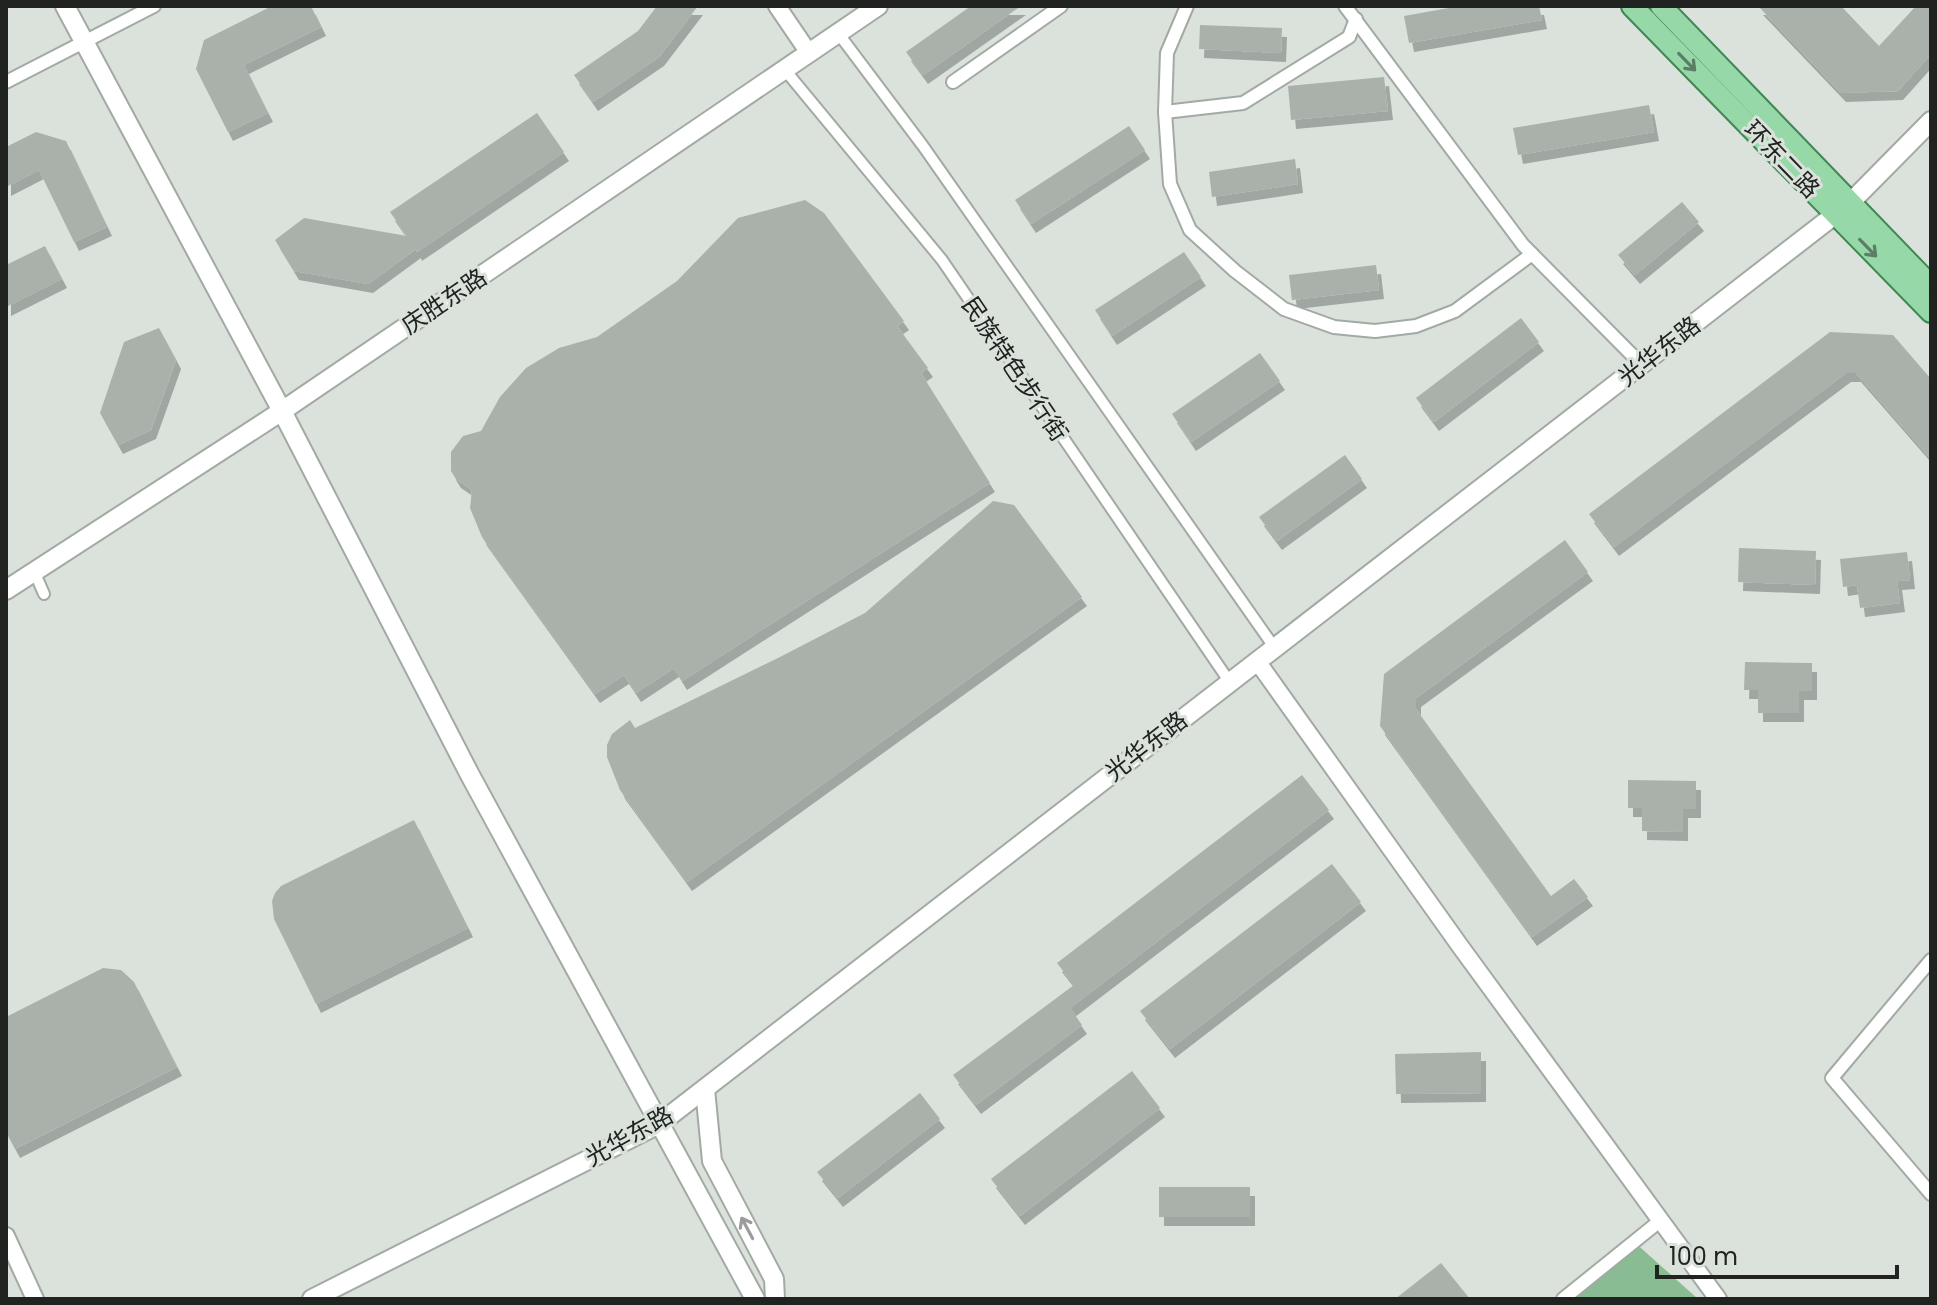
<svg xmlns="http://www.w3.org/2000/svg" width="1937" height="1305" viewBox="0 0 1937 1305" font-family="Poppins,'Noto Sans SC',sans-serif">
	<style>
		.green { fill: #89bc93 }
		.building { fill: #a9b1aa; filter: url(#shadow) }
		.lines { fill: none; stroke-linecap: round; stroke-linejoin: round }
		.pedestrian-casing { stroke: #a2aaa3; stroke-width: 14 }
		.minor-casing { stroke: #a2aaa3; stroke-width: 16 }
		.tertiary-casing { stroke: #a2aaa3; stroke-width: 20 }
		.secondary-casing { stroke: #a2aaa3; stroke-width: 22 }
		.primary-casing { stroke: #408853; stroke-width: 24 }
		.pedestrian { stroke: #fff; stroke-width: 10 }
		.minor { stroke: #fff; stroke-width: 12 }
		.tertiary { stroke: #fff; stroke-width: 16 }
		.secondary { stroke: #fff; stroke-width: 18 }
		.primary { stroke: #97d8a9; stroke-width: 20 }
		.oneway { stroke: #5c7e64 }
		.oneway2 { stroke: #9b9c9b }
		.labels { text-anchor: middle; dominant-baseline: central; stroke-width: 6; stroke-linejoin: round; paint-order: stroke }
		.street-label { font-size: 24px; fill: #202320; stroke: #dae2db }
	</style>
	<defs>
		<filter id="shadow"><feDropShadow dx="5" dy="9" stdDeviation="0" flood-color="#0004"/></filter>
	</defs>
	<rect width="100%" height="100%" fill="#dae2db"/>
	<path class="green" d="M1632 1240 1698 1299H1563Z"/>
	<g class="building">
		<path d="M272 6H311L321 27 244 65 268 113 228 132 196 69 204 40Z"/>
		<path d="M657 6H698L659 57 593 102 574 75 638 31Z"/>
		<path d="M971 6H1021L923 75 906 52Z"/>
		<path d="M1460 6H1539L1542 20 1409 43 1404 16Z"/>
		<path d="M1758 6H1841L1879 46 1916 6H1931V54L1898 91 1841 93Z"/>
		<path d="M1200 25 1282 28 1281 53 1199 49Z"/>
		<path d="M1384 77 1388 111 1291 120 1288 86Z"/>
		<path d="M1649 105 1654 132 1518 155 1513 128Z"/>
		<path d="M537 113 564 152 417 252 416 249 368 284 294 271 275 240 304 218 407 236 390 212Z"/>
		<path d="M1129 126 1145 150 1031 224 1015 200Z"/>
		<path d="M36 132 66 141 107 227 74 242 39 170 6 187V147Z"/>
		<path d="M1295 159 1298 184 1212 197 1209 172Z"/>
		<path d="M805 200 824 213 904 321 897 326 928 368 921 373 990 483 682 681 674 668 636 693 624 675 595 694 482 537 470 508 472 490 456 479 451 471V452L463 436 481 431 500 397 526 368 559 348 597 337 677 281 738 218Z"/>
		<path d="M1682 202 1699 222 1635 275 1618 255Z"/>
		<path d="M45 246 62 279 6 307V265Z"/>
		<path d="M1184 252 1201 277 1112 336 1095 310Z"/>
		<path d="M1376 265 1379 290 1292 300 1289 275Z"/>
		<path d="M1521 318 1539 342 1434 422 1416 398Z"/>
		<path d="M159 328 176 360 151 430 118 445 100 413 124 342Z"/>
		<path d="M1830 332 1893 335 1931 379V459L1856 373H1846L1614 547 1589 514Z"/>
		<path d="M1260 353 1280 381 1191 442 1172 414Z"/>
		<path d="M1345 455 1362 479 1277 541 1259 517Z"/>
		<path d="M993 501 1014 505 1082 597 687 882 620 790 607 757V745L612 734 630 720 635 728 780 657 865 613Z"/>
		<path d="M1565 540 1588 572 1416 698V709L1551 896 1574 879 1588 897 1532 937 1380 726 1384 674Z"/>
		<path d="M1739 548 1816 551 1815 585 1738 582Z"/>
		<path d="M1907 552 1910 580 1897 581 1900 603 1860 608 1857 585 1843 587 1840 559Z"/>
		<path d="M1745 662 1812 663V691H1799V713H1758V690H1744Z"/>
		<path d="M1302 775 1329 810 1070 1008 1082 1025 976 1105 953 1075 1074 985 1057 963Z"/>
		<path d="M1628 780 1696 781V809H1683V832L1642 831V808H1628Z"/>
		<path d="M414 820 468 928 316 1004 274 919 272 901 275 893 281 886Z"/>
		<path d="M1332 864 1361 902 1170 1049 1140 1011Z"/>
		<path d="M103 968 121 970 134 982 177 1067 15 1149 6 1132V1017Z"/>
		<path d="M1481 1052V1093L1396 1094 1395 1054Z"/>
		<path d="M1132 1071 1160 1108 1020 1216 991 1179Z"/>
		<path d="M920 1093 940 1119 838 1198 817 1172Z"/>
		<rect x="1159" y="1187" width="91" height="30"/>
		<path d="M1441 1263 1470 1299H1395Z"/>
	</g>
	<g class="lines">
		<defs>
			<g id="pedestrian">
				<path d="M838 33 923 146 1274 647"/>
				<path d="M785 70 942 260 1229 681"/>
				<path d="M34 571 44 594"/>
			</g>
			<g id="minor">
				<path d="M1187 6 1167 53 1165 112 1170 184 1190 230 1235 271 1284 309 1334 327 1375 331 1416 326 1455 311 1532 254"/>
				<path d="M1345 6 1523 245 1642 365"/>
				<path d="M6 82 154 6"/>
				<path d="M953 82 1061 6"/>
				<path d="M1165 112 1243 103 1349 37 1356 19"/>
				<path d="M1931 960 1832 1078 1931 1194"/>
				<path d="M1563 1299 1661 1220"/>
			</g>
			<g id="tertiary">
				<path d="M777 6 809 53"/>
				<path d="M1257 661 1460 946 1718 1299"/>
				<path d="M6 1236 35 1299"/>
			</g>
			<g id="secondary">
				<path d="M65 6 282 411 470 775 755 1299"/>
				<path d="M6 590 282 411 878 6"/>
				<path d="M705 1089 712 1161 774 1279 775 1299"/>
				<path d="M312 1299 659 1124 1850 203 1931 121"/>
			</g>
			<g id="primary">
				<path d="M1632 6 1931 312"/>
				<path d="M1661 6 1931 286"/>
			</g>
		</defs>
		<use href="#pedestrian" class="pedestrian-casing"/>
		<use href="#minor" class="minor-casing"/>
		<use href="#tertiary" class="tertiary-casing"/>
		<use href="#secondary" class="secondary-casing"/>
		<use href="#primary" class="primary-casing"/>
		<use href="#pedestrian" class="pedestrian"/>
		<use href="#minor" class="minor"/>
		<use href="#tertiary" class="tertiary"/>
		<use href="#secondary" class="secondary"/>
		<use href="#primary" class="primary"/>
	</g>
	<defs><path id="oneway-shaft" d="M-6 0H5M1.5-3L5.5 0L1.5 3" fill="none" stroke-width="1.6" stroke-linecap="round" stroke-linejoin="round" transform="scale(2)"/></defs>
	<g class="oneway">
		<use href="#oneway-shaft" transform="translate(1687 62) rotate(46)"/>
		<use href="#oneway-shaft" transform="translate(1868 248) rotate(46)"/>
	</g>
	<use class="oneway2" href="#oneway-shaft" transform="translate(747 1228) rotate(-118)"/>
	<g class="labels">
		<g class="street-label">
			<text transform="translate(1782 159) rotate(46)">环东二路</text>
			<text transform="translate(444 301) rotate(-34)">庆胜东路</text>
			<text transform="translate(1659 351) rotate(-38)">光华东路</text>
			<text transform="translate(1015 369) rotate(56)">民族特色步行街</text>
			<text transform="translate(1146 746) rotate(-38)">光华东路</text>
			<text transform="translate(629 1136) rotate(-29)">光华东路</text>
		</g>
	</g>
	<rect width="1937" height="1305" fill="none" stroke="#202320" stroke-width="16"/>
	<path d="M1657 1265v12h240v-12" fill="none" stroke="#202320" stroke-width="4"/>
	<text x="1669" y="1265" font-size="24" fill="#202320" stroke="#dae2db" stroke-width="6" paint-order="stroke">100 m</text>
</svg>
